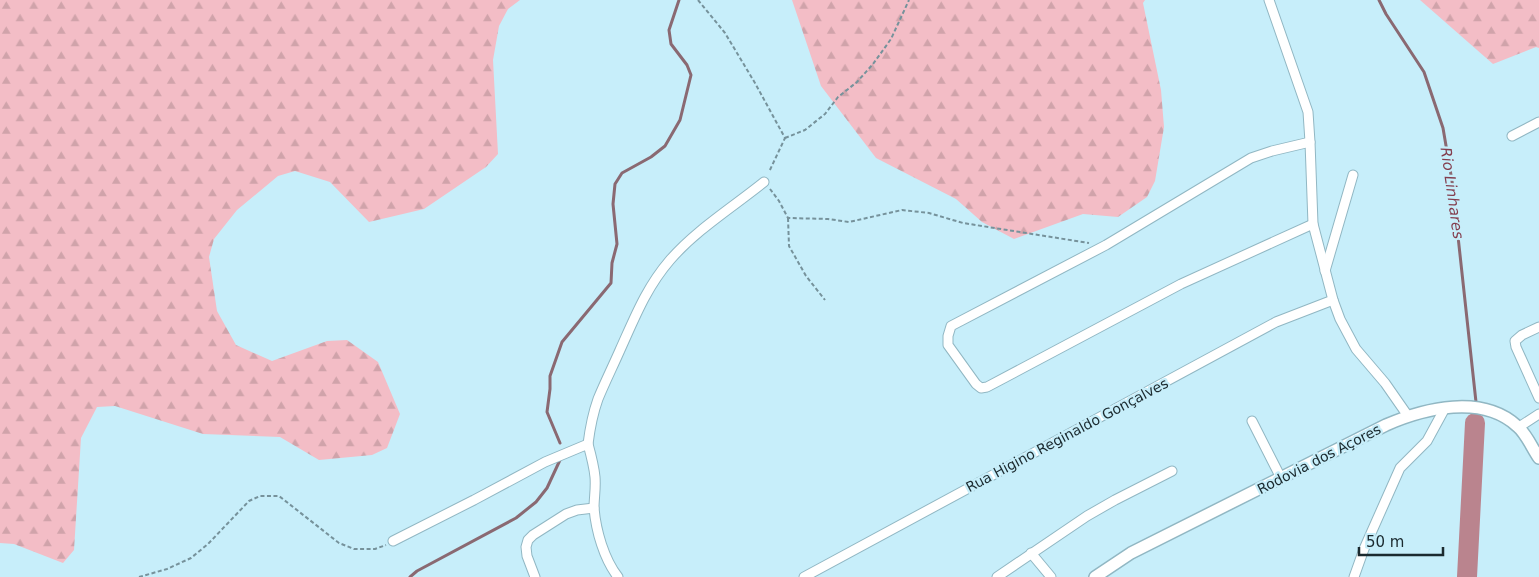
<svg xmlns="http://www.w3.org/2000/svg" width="1539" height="577" viewBox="0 0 1539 577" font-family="'DejaVu Sans',sans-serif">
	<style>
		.forest { fill: url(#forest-firs) }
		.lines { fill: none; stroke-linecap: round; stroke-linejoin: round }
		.stream { stroke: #8a6972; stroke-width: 3 }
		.river { stroke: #ba848e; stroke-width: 20 }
		.minor-casing { stroke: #91b7c3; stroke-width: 11 }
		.tertiary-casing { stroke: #91b7c3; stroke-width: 14 }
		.path { stroke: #76929b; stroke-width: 2; stroke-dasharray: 4 2.5; stroke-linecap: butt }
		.minor { stroke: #fff; stroke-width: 9 }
		.tertiary { stroke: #fff; stroke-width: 11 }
		.labels { text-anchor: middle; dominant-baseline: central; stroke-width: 4.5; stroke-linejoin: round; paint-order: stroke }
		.street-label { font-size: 14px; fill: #1b2a2f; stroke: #c7eefa }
		.water-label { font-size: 15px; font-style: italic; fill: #833d4d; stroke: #c7eefa }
	</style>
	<defs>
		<pattern id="forest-firs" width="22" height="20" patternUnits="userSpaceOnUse" patternTransform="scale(1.25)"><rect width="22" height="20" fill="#f3bdc6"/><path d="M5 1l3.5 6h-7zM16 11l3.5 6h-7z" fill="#d0a3aa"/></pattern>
	</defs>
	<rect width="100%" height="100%" fill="#c7eefa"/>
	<g class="forest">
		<path d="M0 0H520L508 9 499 26 493 60 498 154 486 167 424 209 369 222 330 182 295 171 278 176 237 210 214 239 209 257 217 311 236 345 272 361 327 341 347 340 378 362 400 414 387 448 372 455 319 460 280 437 203 434 115 406 97 407 81 438 74 550 63 563 14 544 0 543Z"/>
		<path d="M792 0H1145L1143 3 1161 90 1164 127 1155 181 1147 197 1118 217 1083 214 1014 239 982 222 956 199 876 158 821 86Z"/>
		<path d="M1420 0H1539V48L1536 47 1493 64Z"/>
	</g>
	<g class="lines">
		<g class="stream">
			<path d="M1379 0 1386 14 1424 72 1443 128 1452 181 1476 402"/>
			<path d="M560 443 547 412 550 389V376L562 342 611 283 612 263 617 244 613 204 615 184 622 173 651 157 665 146 680 120 691 75 687 65 671 44 669 30 679 0"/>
			<path d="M410 577 417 571 516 518 536 502 547 488 560 460"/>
		</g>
		<path class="river" d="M1467 577 1475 423"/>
		<defs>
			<g id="minor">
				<path d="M1269 0 1308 112 1310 142 1313 224 1333 300 1340 319 1356 349 1385 383 1408 416"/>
				<path d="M1512 136 1539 122"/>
				<path d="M1310 142 1272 151 1251 158 1106 245 951 326 948 336V345L976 384 981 388 987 387 1181 284 1313 224"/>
				<path d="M1325 271 1353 175"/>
				<path d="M1539 327 1522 335 1515 341 1516 347 1539 398"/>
				<path d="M1252 421 1281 478"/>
				<path d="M1519 427 1539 414"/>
				<path d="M588 444C590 428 593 413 598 399 605 382 613 366 620 350 635 317 646 288 670 260 696 230 733 207 764 182"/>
				<path d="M393 541 474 500 545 462 588 444C591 455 594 466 595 477 596 488 594 498 594 508 596 531 604 559 618 577"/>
				<path d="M1031 553 1051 577"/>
				<path d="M535 577 527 556 526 547 528 540 533 535 566 514 577 510 594 508"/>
				<path d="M804 577 1276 322 1333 300"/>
				<path d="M997 577 1087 516 1115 500 1172 471"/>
				<path d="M1354 577 1364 549 1400 468 1427 441 1445 408"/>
			</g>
			<path id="tertiary" d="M1095 577 1131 553 1386 425C1425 408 1482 394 1517 426 1526 433 1532 448 1539 458"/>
		</defs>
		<use href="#minor" class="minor-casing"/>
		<use href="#tertiary" class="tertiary-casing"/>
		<g class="path">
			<path d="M698 0 725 33 755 83 785 138 769 172"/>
			<path d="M785 138 805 130 825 114 838 97 857 82 873 64 891 39 909 0"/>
			<path d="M770 189 779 201 788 218 828 219 849 222 902 210 929 213 963 223 1089 243"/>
			<path d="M788 218 789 246 806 276 825 300"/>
			<path d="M139 577 167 569 191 558 208 544 249 501 260 496H279L339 543 354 549H375L386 545"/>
		</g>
		<use href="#minor" class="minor"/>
		<use href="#tertiary" class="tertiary"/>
	</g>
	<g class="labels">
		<g class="street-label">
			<text transform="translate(1067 435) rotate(-28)">Rua Higino Reginaldo Gonçalves</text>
			<text transform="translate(1319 459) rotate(-27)">Rodovia dos Açores</text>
		</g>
		<g class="water-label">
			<text transform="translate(1452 193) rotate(82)">Rio Linhares</text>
		</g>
	</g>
	<path d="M1359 547v8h84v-8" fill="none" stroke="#1b2a2f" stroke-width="2.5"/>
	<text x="1366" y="547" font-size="15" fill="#1b2a2f" stroke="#c7eefa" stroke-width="4" paint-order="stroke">50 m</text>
</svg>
